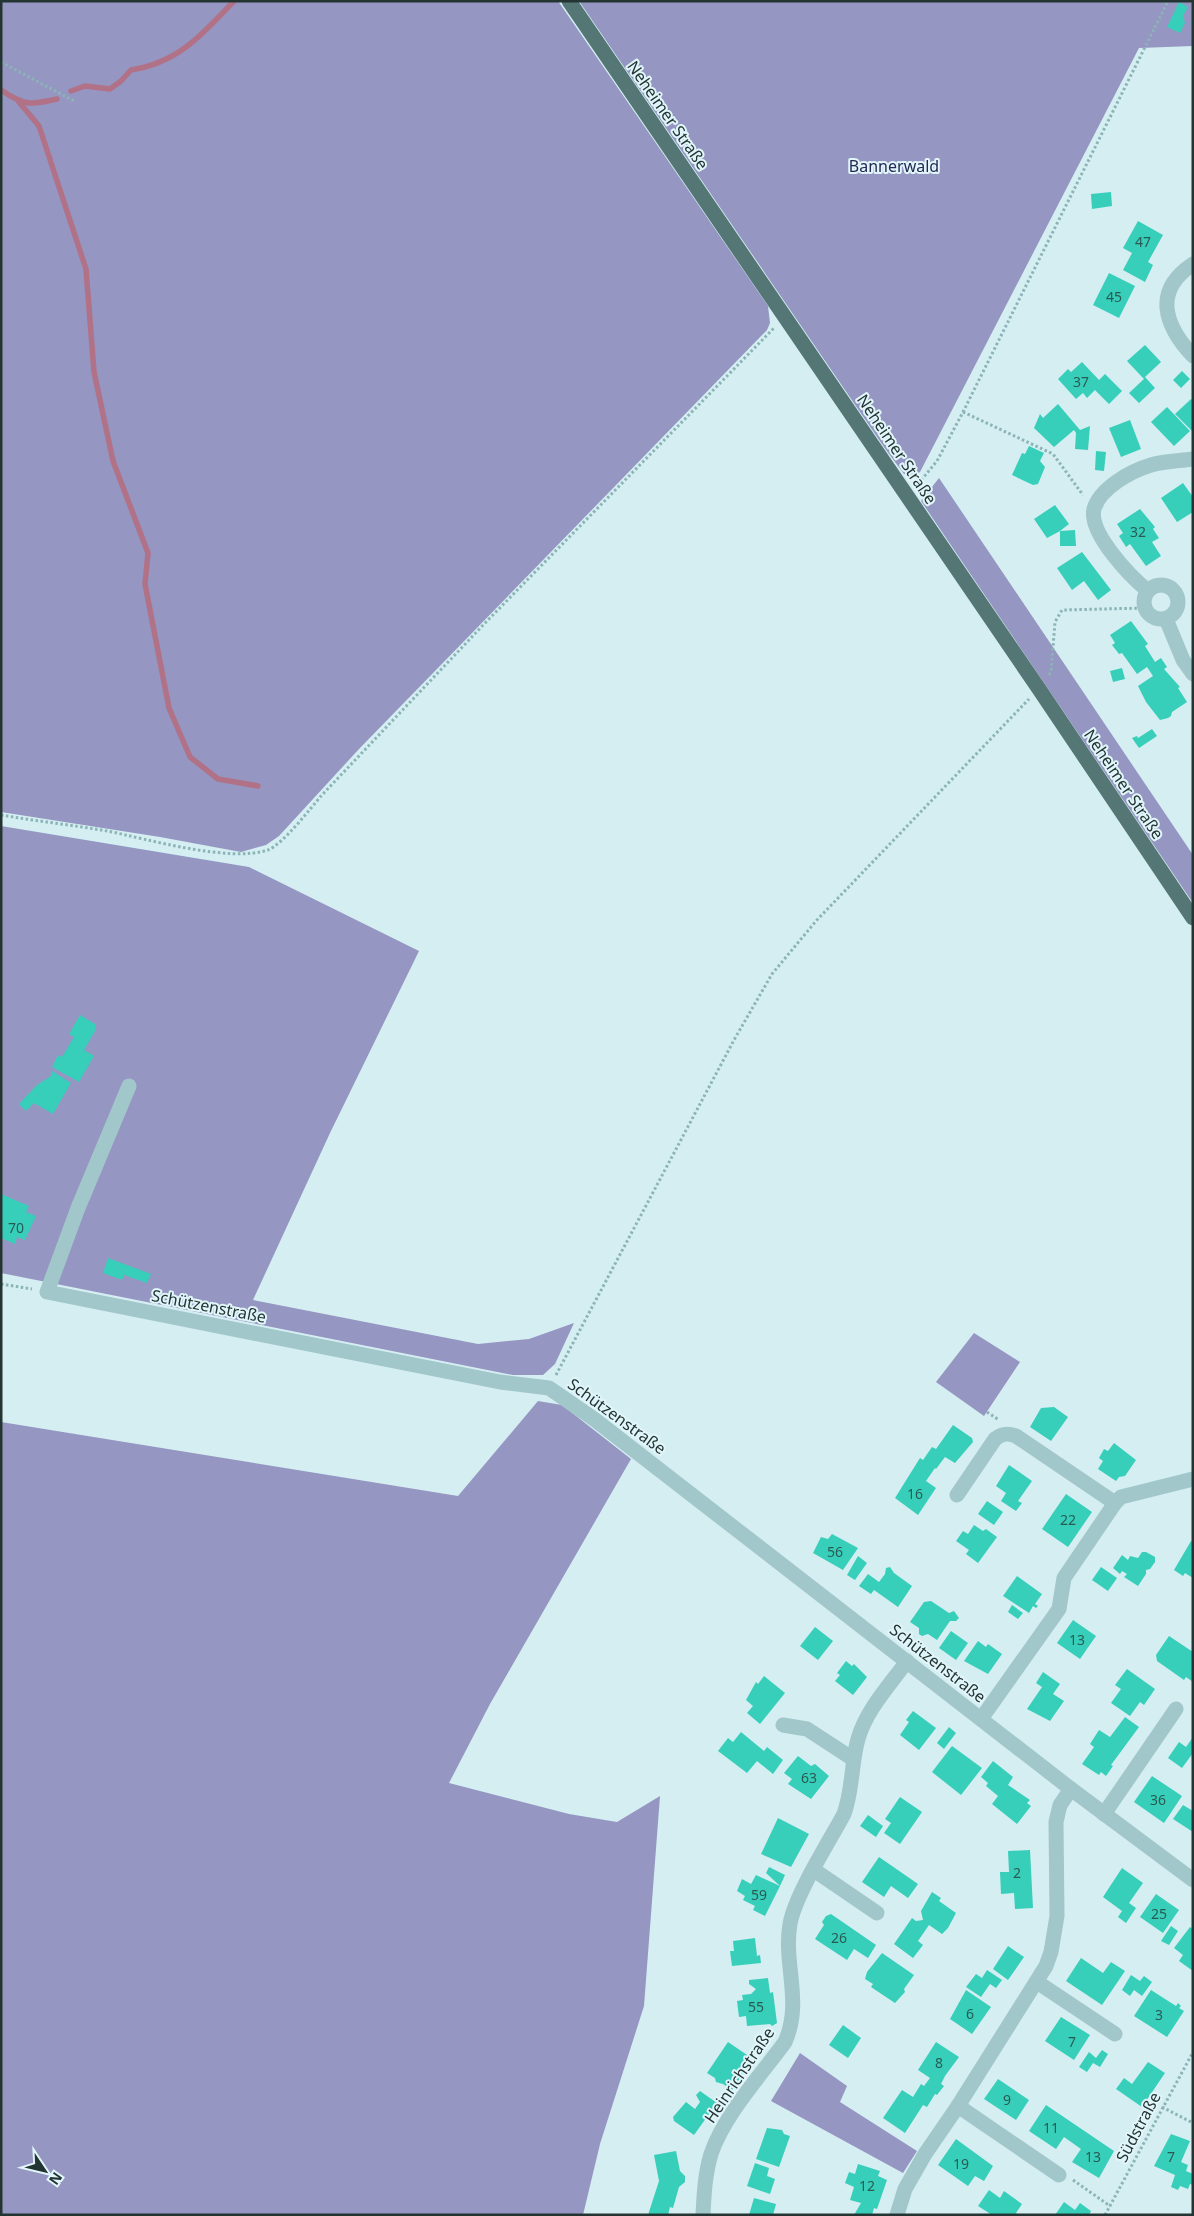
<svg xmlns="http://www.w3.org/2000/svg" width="1194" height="2216" viewBox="0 0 1194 2216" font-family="'Noto Sans',sans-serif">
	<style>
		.green { fill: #9596c2 }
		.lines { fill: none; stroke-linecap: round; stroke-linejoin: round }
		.stream { stroke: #b17287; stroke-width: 5.5 }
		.building { fill: #37cfba }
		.path { stroke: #8bb4b6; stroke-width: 3; stroke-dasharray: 2.5 2.5; stroke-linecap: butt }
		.minor { stroke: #a1c7cb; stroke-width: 15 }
		.major { stroke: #547776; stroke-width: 15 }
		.labels { text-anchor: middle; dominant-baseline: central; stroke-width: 4; stroke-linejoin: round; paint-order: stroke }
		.number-label { font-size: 14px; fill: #295b55 }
		.street-label { font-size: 16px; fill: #243433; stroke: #e1f6fa }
		.park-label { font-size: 16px; fill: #262754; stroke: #e1f6fa }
	</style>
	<rect width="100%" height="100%" fill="#d5eef2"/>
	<g class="green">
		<path d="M1 1H558L768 306 770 323 767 330 359 749 279 836 266 845 241 852 160 837 1 812Z"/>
		<path d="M579 1H1193V46L1139 48 920 472 911 477 904 474 886 450Z"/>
		<path d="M939 478 1193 855V903L921 501Z"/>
		<path d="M1 826 249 867 419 951 330 1133 253 1300 478 1344 529 1339 574 1323 555 1364 543 1375H513L1 1273Z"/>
		<path d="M974 1333 1020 1362 984 1416 936 1382Z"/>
		<path d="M538 1401 562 1405 631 1459 490 1704 449 1783 569 1814 617 1822 660 1796 644 2006 600 2144 583 2215H1V1422L458 1496Z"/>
		<path d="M800 2053 847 2086 840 2102 917 2151 903 2173 771 2101Z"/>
	</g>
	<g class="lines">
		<g class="stream">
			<path d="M1 90C25 106 30 105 57 99"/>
			<path d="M71 91 85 86 110 89 121 81 131 70C178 63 203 34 234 1"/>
			<path d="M19 102 39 126 86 269 94 372 113 461 148 553 145 584 169 708 190 757 218 779 258 786"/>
		</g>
	</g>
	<g class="building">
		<path d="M1179 2 1188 7 1183 16 1185 23 1180 33 1167 27Z"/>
		<path d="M1111 192 1112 206 1092 209 1091 194Z"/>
		<path d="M1138 221 1163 235 1148 262 1153 265 1145 282 1123 270 1132 253 1123 248Z"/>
		<path d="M1109 273 1135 286 1119 318 1093 305Z"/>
		<path d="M1145 345 1161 362 1145 377 1155 388 1139 403 1129 393 1144 379 1127 361Z"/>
		<path d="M1082 362 1099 380 1105 374 1122 391 1109 404 1095 390 1087 398 1083 393 1076 399 1058 379 1068 369 1071 372Z"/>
		<path d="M1182 371 1190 379 1181 388 1173 380Z"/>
		<path d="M1191 399 1193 401V432L1175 414Z"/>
		<path d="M1058 404 1080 430 1090 426 1088 450 1075 449 1076 433 1074 430 1054 447 1034 428 1040 414 1043 418Z"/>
		<path d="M1167 407 1190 431 1174 446 1151 422Z"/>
		<path d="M1130 420 1141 449 1121 457 1109 428Z"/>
		<path d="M1029 446 1044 453 1040 461 1045 467 1038 484 1033 485 1012 475 1022 453 1025 454Z"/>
		<path d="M1096 451 1106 452 1104 471 1095 470Z"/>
		<path d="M1183 483 1193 497V512L1177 522 1161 498Z"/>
		<path d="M1055 505 1069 524 1060 531 1075 530 1076 546H1060V531L1047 538 1034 519Z"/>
		<path d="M1140 509 1155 527 1153 529 1159 538 1152 542 1161 556 1146 566 1130 544 1126 547 1119 536 1123 533 1117 524Z"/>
		<path d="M1082 552 1111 590 1098 600 1084 581 1072 590 1057 568Z"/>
		<path d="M1131 621 1148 644 1145 646 1155 662 1161 658 1167 667 1164 669 1180 687 1178 688 1187 702 1172 712 1171 716 1168 718 1160 720 1146 702 1138 686 1153 676 1147 667 1137 674 1122 653 1119 654 1112 645 1115 643 1110 635Z"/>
		<path d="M1122 668 1125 679 1113 682 1110 671Z"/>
		<path d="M1152 729 1157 736 1139 748 1132 738 1137 736 1138 738Z"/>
		<path d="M80 1015 95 1024V1031L84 1050 94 1056 79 1082 52 1067 58 1055 62 1057 74 1037 69 1034Z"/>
		<path d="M52 1071 71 1083 53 1114 34 1103 26 1111 19 1104 37 1085 51 1076Z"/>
		<path d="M1 1194 29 1206 26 1212 36 1216 25 1240 17 1237 15 1244 1 1238Z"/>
		<path d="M108 1258 151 1274 147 1283 124 1275 122 1280 103 1273Z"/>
		<path d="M1054 1407 1068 1417 1051 1441 1030 1427 1041 1408Z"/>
		<path d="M953 1425 972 1438 973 1442 955 1463 945 1457 936 1469 935 1468 926 1481 936 1488 918 1515 895 1498 920 1458 923 1460 932 1447 936 1449Z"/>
		<path d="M1114 1443 1136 1460 1125 1476 1119 1477 1116 1481 1098 1469 1103 1461 1099 1458 1104 1449 1108 1451Z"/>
		<path d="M1009 1465 1032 1481 1018 1501 1022 1503 1016 1511 1001 1501 1006 1493 996 1486Z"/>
		<path d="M1066 1494 1092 1512 1068 1547 1042 1529Z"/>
		<path d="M987 1501 1003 1512 994 1525 978 1514Z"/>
		<path d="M974 1525 983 1531 986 1529 997 1537 978 1563 966 1554 969 1550 956 1541 963 1531 968 1534Z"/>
		<path d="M832 1534 858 1548 843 1570 813 1553 821 1537 828 1539Z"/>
		<path d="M1191 1541 1193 1542V1578L1185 1573 1183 1576 1174 1570Z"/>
		<path d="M1142 1552H1146L1155 1557V1562L1150 1569 1146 1570V1574L1138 1586 1124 1577 1127 1574 1122 1571 1120 1574 1113 1568 1122 1555 1128 1560 1130 1556 1138 1558Z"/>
		<path d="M858 1556 867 1563 855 1580 847 1575Z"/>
		<path d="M890 1567 894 1573 912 1586 898 1607 874 1590 871 1594 859 1586 868 1574 879 1582 885 1574 886 1568Z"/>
		<path d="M1101 1567 1117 1578 1108 1591 1092 1580Z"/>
		<path d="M1017 1576 1042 1594 1035 1604 1038 1606 1036 1608 1033 1606 1029 1613 1003 1596Z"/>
		<path d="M931 1601 949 1613 954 1611 959 1618 956 1621H950L937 1640 928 1634 922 1636 919 1634V1628L910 1622 924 1602Z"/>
		<path d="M1012 1605 1023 1613 1018 1619 1008 1612Z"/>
		<path d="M1073 1620 1096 1636 1080 1659 1057 1643Z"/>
		<path d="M815 1627 833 1641 818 1660 800 1646Z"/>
		<path d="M951 1631 968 1643 956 1660 939 1648Z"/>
		<path d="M1169 1636 1193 1652V1682L1186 1677 1184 1680 1157 1661 1156 1655Z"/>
		<path d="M978 1641 986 1647 988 1644 1002 1654 988 1674 964 1661Z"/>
		<path d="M846 1661 852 1666 854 1664 867 1677 853 1695 835 1681 840 1675 837 1673Z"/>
		<path d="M1127 1669 1155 1689 1144 1705 1140 1702 1130 1716 1111 1703 1121 1689 1115 1685Z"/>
		<path d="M1043 1672 1060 1684 1053 1694 1064 1701 1050 1721 1027 1709 1042 1687 1036 1683Z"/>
		<path d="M764 1676 785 1693 760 1724 747 1713 753 1706 746 1700 756 1682 758 1684Z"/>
		<path d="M913 1711 936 1728 919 1750 900 1735 909 1722 906 1720Z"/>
		<path d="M1125 1717 1139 1727 1111 1765 1113 1766 1106 1776 1101 1772 1099 1775 1082 1764 1094 1747 1090 1744 1099 1730 1110 1737Z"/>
		<path d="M949 1727 956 1733 944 1749 937 1743Z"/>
		<path d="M741 1732 764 1751 767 1747 783 1760 773 1774 757 1761 747 1773 718 1751 728 1738 733 1742Z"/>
		<path d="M1193 1737V1753L1182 1768 1168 1758 1179 1742 1186 1747Z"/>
		<path d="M952 1746 982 1768 961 1795 932 1772Z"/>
		<path d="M798 1756 811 1766 815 1764 829 1776 811 1799 788 1784 792 1779 784 1773Z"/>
		<path d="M993 1761 1013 1777 1008 1785 1030 1800 1027 1803 1031 1806 1017 1824 992 1804 998 1796 986 1786 988 1783 981 1777Z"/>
		<path d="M1152 1776 1182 1796 1164 1823 1134 1802Z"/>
		<path d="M900 1797 922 1812 900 1844 884 1833 891 1823 885 1819Z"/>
		<path d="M1183 1805 1193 1811V1832L1173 1819Z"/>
		<path d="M868 1815 883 1826 876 1837 860 1826Z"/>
		<path d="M778 1818 809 1834 791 1867 761 1854Z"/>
		<path d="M1030 1850 1033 1908 1015 1909 1014 1893 1001 1894 1000 1872H1009L1008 1851Z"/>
		<path d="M879 1857 918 1884 908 1898 891 1886 884 1897 862 1882Z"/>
		<path d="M769 1867 785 1875 780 1886 766 1873Z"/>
		<path d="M1122 1868 1143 1883 1129 1903 1136 1908 1126 1923 1118 1917 1122 1911 1103 1897Z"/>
		<path d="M756 1875 780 1886 765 1916 753 1910 755 1906 743 1900 745 1896 737 1891 742 1879 751 1884Z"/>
		<path d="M932 1892 941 1898 939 1901 956 1913 948 1928 942 1934 929 1925 918 1941 923 1945 913 1958 894 1944 912 1918 916 1921 923 1920 921 1911Z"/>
		<path d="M1156 1894 1179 1910 1163 1933 1140 1917Z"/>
		<path d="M831 1914 876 1945 868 1958 854 1949 847 1960 815 1939 824 1925 822 1922 826 1916Z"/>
		<path d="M1171 1926 1178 1931 1169 1945 1161 1941Z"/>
		<path d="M1190 1927 1193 1929V1971L1179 1961 1183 1955 1174 1948Z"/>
		<path d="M755 1938 757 1956 760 1955 761 1963 732 1966 730 1951H734L733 1941Z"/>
		<path d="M1008 1946 1024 1957 1008 1980 993 1969Z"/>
		<path d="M882 1953 914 1975 904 1989 905 1992 895 2003 871 1987 873 1984 865 1979 867 1972Z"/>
		<path d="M1081 1958 1103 1973 1111 1962 1125 1971 1102 2005 1066 1981Z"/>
		<path d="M987 1970 1002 1980 996 1988 990 1984 981 1997 966 1987 976 1974 982 1978Z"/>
		<path d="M1131 1975 1140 1981 1144 1976 1152 1982 1142 1996 1134 1990 1130 1996 1122 1990Z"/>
		<path d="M768 1978 770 1993 773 1992 777 2023 772 2026 770 2024 747 2026 746 2016 739 2017 737 2001 743 2000 742 1995 751 1994 756 1989 749 1984V1980Z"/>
		<path d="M966 1990 991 2007 972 2034 950 2019Z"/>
		<path d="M1151 1990 1176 2006 1178 2003 1181 2006 1179 2008 1184 2011 1167 2037 1134 2016Z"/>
		<path d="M1061 2017 1090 2035 1074 2060 1045 2041Z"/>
		<path d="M843 2025 861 2038 848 2058 829 2045Z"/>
		<path d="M728 2042 750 2057 752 2061 732 2090 723 2084 716 2082 715 2078 707 2073Z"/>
		<path d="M936 2042 959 2057 945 2076 941 2084 944 2086 937 2095 935 2094 927 2107 923 2105 905 2133 883 2118 902 2090 913 2097 921 2084 924 2086 930 2078 918 2070Z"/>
		<path d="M1102 2050 1108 2054 1100 2067 1093 2063 1087 2072 1079 2067 1089 2052 1096 2058Z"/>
		<path d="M1148 2062 1165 2073 1142 2107 1116 2089 1124 2078 1132 2084Z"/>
		<path d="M998 2079 1029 2100 1016 2120 984 2099Z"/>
		<path d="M700 2091 717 2103 694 2135 674 2121 673 2117 686 2102 695 2109 700 2102 696 2095Z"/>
		<path d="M1046 2105 1114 2151 1099 2178 1072 2162 1081 2149 1064 2137 1056 2149 1029 2131Z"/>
		<path d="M767 2128 782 2130 784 2134 790 2136 779 2167 756 2159Z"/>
		<path d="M1171 2134 1190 2141 1181 2162 1188 2165 1186 2171 1193 2174V2185L1190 2184 1188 2189 1180 2186 1178 2190 1171 2187 1175 2175 1154 2166Z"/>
		<path d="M956 2139 993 2166 984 2181 975 2176 968 2186 938 2165Z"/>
		<path d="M676 2151 680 2171 685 2176V2182L679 2187 673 2208 670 2207 668 2215H648L659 2181 654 2155Z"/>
		<path d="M755 2163 769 2168 767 2176 775 2179 770 2194 747 2186Z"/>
		<path d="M858 2164 880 2171 878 2176 887 2180 877 2209 874 2208 872 2215H854L861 2203 850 2200 854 2187 845 2183 849 2172 855 2174Z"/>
		<path d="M989 2190 1000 2198 1004 2191 1022 2204 1016 2213 1018 2215H992L978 2206Z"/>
		<path d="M754 2198 776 2204 773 2215H749Z"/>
		<path d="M1064 2202 1075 2210 1080 2203 1091 2211 1089 2215H1055Z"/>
	</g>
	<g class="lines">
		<g class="path">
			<path d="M1 62 74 101"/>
			<path d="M963 412 1053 454 1083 495"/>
			<path d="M918 484 937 461 963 412 1168 1"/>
			<path d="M1049 675 1051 672 1055 622 1062 610 1145 608"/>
			<path d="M1 815C36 821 72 825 107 831 148 839 229 863 268 850 283 844 310 809 321 796L487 621 775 327"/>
			<path d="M1 1284 32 1289"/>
			<path d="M556 1375 734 1040 772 974 816 921 1029 699"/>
			<path d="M987 1412 999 1420"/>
			<path d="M1162 2107 1193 2123"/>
			<path d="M1073 2180 1110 2206"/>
			<path d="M1105 2215 1193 2052"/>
		</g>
		<g class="minor">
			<path d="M1193 264C1152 291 1165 326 1193 356"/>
			<circle cx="1161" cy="602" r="17"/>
			<path d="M1148 591C1131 577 1088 533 1094 509 1100 488 1131 471 1151 465 1165 461 1179 461 1193 459"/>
			<path d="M1166 619 1183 660 1193 674"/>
			<path d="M129 1086 78 1208 47 1292 500 1382 549 1388 594 1419 1071 1789 1193 1880"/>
			<path d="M957 1495 995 1439C1002 1433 1008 1433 1016 1436L1115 1503"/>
			<path d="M981 1719 1059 1609 1064 1578 1115 1503 1121 1497 1193 1479"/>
			<path d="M783 1725 807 1729 853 1759"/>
			<path d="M1104 1814 1176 1709"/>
			<path d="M814 1870 877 1913"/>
			<path d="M1037 1982 1115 2034"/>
			<path d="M958 2106 1059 2175"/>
			<path d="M703 2215C704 2194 705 2174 711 2154 724 2115 761 2075 785 2042 803 2001 783 1965 790 1924 795 1895 829 1842 844 1814 853 1789 851 1764 858 1739 866 1710 890 1685 907 1661"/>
			<path d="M897 2215 905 2189 925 2154 958 2106 1046 1966 1051 1952 1057 1916 1056 1822 1060 1805 1071 1789"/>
		</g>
		<path class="major" d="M569 1 1039 689 1193 918"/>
	</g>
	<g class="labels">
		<g class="number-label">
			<text x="1143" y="241">47</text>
			<text x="1114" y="296">45</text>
			<text x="1081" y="381">37</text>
			<text x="1138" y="531">32</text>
			<text x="16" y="1227">70</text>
			<text x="915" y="1493">16</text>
			<text x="1068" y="1519">22</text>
			<text x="835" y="1551">56</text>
			<text x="1077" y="1639">13</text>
			<text x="809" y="1777">63</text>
			<text x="1158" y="1799">36</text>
			<text x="1017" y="1872">2</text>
			<text x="759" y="1894">59</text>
			<text x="1159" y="1913">25</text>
			<text x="839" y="1937">26</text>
			<text x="756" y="2006">55</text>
			<text x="970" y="2013">6</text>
			<text x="1159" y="2014">3</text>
			<text x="1072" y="2041">7</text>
			<text x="939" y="2062">8</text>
			<text x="1007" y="2099">9</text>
			<text x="1051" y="2127">11</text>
			<text x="1093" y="2156">13</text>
			<text x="1171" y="2156">7</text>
			<text x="961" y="2163">19</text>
			<text x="867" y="2185">12</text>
		</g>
		<g class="street-label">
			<text transform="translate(668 115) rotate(55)">Neheimer Straße</text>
			<text transform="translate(897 449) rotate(56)">Neheimer Straße</text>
			<text transform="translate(1124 784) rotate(56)">Neheimer Straße</text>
			<text transform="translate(209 1306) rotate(11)">Schützenstraße</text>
			<text transform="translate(617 1416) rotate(36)">Schützenstraße</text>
			<text transform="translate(938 1663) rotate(38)">Schützenstraße</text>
			<text transform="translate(739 2075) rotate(-56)">Heinrichstraße</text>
			<text transform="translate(1138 2127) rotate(-62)">Südstraße</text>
		</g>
		<g class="park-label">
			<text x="894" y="166">Bannerwald</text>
		</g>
	</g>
	<rect width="1194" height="2216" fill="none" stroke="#243433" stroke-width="5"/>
	<g transform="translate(45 2171) rotate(125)" stroke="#e1f6fa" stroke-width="4" paint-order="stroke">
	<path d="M0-4L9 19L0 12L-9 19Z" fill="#243433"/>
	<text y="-8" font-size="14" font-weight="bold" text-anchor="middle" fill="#243433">N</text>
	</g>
</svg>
